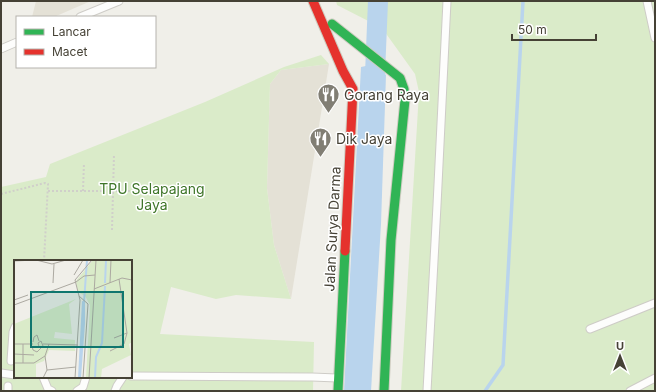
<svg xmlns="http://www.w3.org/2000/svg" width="656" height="392" viewBox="0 0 656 392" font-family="Inter,sans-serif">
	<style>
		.residential { fill: #e4e1d6 }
		.green { fill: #daebc9; fill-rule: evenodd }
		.water { fill: #b9d4ed }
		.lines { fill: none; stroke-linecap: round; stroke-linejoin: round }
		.stream { stroke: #b9d4ed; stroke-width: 3.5 }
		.river { stroke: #b9d4ed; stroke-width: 20 }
		.lane-casing { stroke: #ceccc7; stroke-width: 9 }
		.fast-casing { stroke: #ceccc0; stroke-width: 11 }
		.jam-casing { stroke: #ceccc0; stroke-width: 11 }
		.path { stroke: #d0cfca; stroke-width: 2; stroke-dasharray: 2 2; stroke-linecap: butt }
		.lane { stroke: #fdfdfc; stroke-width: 7 }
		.fast { stroke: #30b455; stroke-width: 9 }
		.jam { stroke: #e5322d; stroke-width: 9 }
		.labels { text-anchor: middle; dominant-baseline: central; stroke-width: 3; stroke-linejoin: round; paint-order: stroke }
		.poi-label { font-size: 14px; fill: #454135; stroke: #fff; text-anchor: start }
		.park-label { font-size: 14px; fill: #3f7629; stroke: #fff }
		.street-label { font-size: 14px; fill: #454135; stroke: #fff }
		.inset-river { fill: none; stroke: #b9d4ed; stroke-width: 2 }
		.inset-road { fill: none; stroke: #aca9a1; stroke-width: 1 }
		.view { fill: #0f766e; fill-opacity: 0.15; stroke: #0f766e; stroke-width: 2 }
		.inset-edge { fill: none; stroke: #454135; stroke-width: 2 }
	</style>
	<rect width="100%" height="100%" fill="#f0efe9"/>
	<g class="residential">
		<path d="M36 1H91L54 17H32Z"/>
		<path d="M329 64 291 299 274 245 267 188 270 84 281 70Z"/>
	</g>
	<g class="green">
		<path d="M336 1H655V391H401L419 92 415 74 382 28 337 5Z"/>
		<path d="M321 55 329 64 281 70 270 84 267 188 274 245 291 299 236 295 216 299 171 287 160 334 314 342 313 391H1V187L46 177 50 164 205 102 284 67ZM15 261H131V377H15Z"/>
	</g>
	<path class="water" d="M375 64 386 75 381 224 371 391H344L361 67Z"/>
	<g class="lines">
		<path class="stream" d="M485 391 503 365 523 1"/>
		<path class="river" d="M375 74 378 1"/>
		<defs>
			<g id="lane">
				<path d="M647 1 655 38"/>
				<path d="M80 17 119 1"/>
				<path d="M1 49 17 42"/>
				<path d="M590 329 655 303"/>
				<path d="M11 361 13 332 15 327"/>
				<path d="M1 373 15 375"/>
				<path d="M131 376 312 377 337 378"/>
				<path d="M43 377 48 389 52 391"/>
				<path d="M8 391V386"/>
				<path d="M77 391 83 387 86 377"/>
				<path d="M115 391 117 386 123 377"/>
				<path d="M427 391 437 205 447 1"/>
				<path d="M630 391 655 378"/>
			</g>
			<g id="fast">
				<path d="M332 24 400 78 404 89 405 100 391 240 384 391"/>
				<path d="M338 391 345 251"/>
			</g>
			<path id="jam" d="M313 1 343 71 353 89 345 251"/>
		</defs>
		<use href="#lane" class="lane-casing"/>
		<use href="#fast" class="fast-casing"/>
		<use href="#jam" class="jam-casing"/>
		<g class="path">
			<path d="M48 191H140"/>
			<path d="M83 191 84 163"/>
			<path d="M1 194 45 183 48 184 44 261"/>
			<path d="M112 230 114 155"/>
		</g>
		<use href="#lane" class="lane"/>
		<use href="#fast" class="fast"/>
		<use href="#jam" class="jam"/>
	</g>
	<defs>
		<symbol id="restaurant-pin" viewBox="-11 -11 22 30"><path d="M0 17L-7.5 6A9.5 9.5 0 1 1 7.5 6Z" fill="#817e74" stroke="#fff"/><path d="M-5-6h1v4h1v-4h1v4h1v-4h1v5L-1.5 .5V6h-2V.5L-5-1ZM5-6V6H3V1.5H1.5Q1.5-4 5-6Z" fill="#fff"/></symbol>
	</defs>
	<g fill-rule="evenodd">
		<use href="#restaurant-pin" x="316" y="82" width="25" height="34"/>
		<use href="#restaurant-pin" x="308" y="126" width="25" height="34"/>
	</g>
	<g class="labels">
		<g class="poi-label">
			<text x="344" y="94">Gorang Raya</text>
			<text x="336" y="138">Dik Jaya</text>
		</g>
		<g class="park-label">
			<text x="152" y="188">TPU Selapajang<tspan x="152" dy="16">Jaya</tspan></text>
		</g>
		<g class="street-label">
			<text transform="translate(332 229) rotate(-87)">Jalan Surya Darma</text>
		</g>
	</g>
	<g transform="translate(14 260)">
		<rect width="118" height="118" fill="#f0efe9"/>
		<path d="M79 0H118V82L115 84 117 95 88 109 87 118H72L76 45 71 36 64 32 62 21ZM62 39 55 44 58 74 41 72 40 78 61 80V91L35 90 30 101 22 104V118H0V64Z" fill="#daebc9"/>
		<path d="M68 41 71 42V63L67 118H64Z" fill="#b9d4ed"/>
		<path class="inset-river" d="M91 23 92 0M70 42 73 0M81 118 82 97 88 83 91 26"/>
		<path class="inset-road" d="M22 0 38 4 52 0M0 1 21 0M60 15 69 0M39 23 40 4M96 23 97 0M80 29 108 18 118 20M65 36 74 44 69 118M0 40 14 35M0 45 62 22 70 16 81 15M100 78 113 73M19 82 20 77 23 75 25 81M0 84H19M29 84 64 85M18 86 19 90 23 92 29 86 27 81 24 83 25 87M96 91 110 84 113 73 105 19M0 94 20 95M0 103H20L31 96 35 84M9 103V84M33 110 62 107M29 118 33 110 31 96M61 118 66 40 61 20 78 0M75 118 82 0"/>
		<path class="view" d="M17 32H109V87H17Z"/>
		<rect width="118" height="118" class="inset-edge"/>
	</g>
	<rect width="656" height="392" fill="none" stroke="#454135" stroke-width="4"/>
	<rect x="16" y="16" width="140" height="52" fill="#ffffff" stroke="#b5b3ae"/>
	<rect x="24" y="29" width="20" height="6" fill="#30b455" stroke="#b5b3ae"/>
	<text x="52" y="36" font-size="12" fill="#454135">Lancar</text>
	<rect x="24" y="49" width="20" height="6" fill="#e5322d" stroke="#b5b3ae"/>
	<text x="52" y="56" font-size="12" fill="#454135">Macet</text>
	<g transform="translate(620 356)" stroke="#ffffff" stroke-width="3" paint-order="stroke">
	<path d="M0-3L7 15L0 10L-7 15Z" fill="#454135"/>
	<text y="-6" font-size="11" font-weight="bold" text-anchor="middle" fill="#454135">U</text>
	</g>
	<path d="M512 34v6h84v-6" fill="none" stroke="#454135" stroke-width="2"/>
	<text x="518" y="34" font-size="12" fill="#454135" stroke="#ffffff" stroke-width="3" paint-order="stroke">50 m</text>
</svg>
